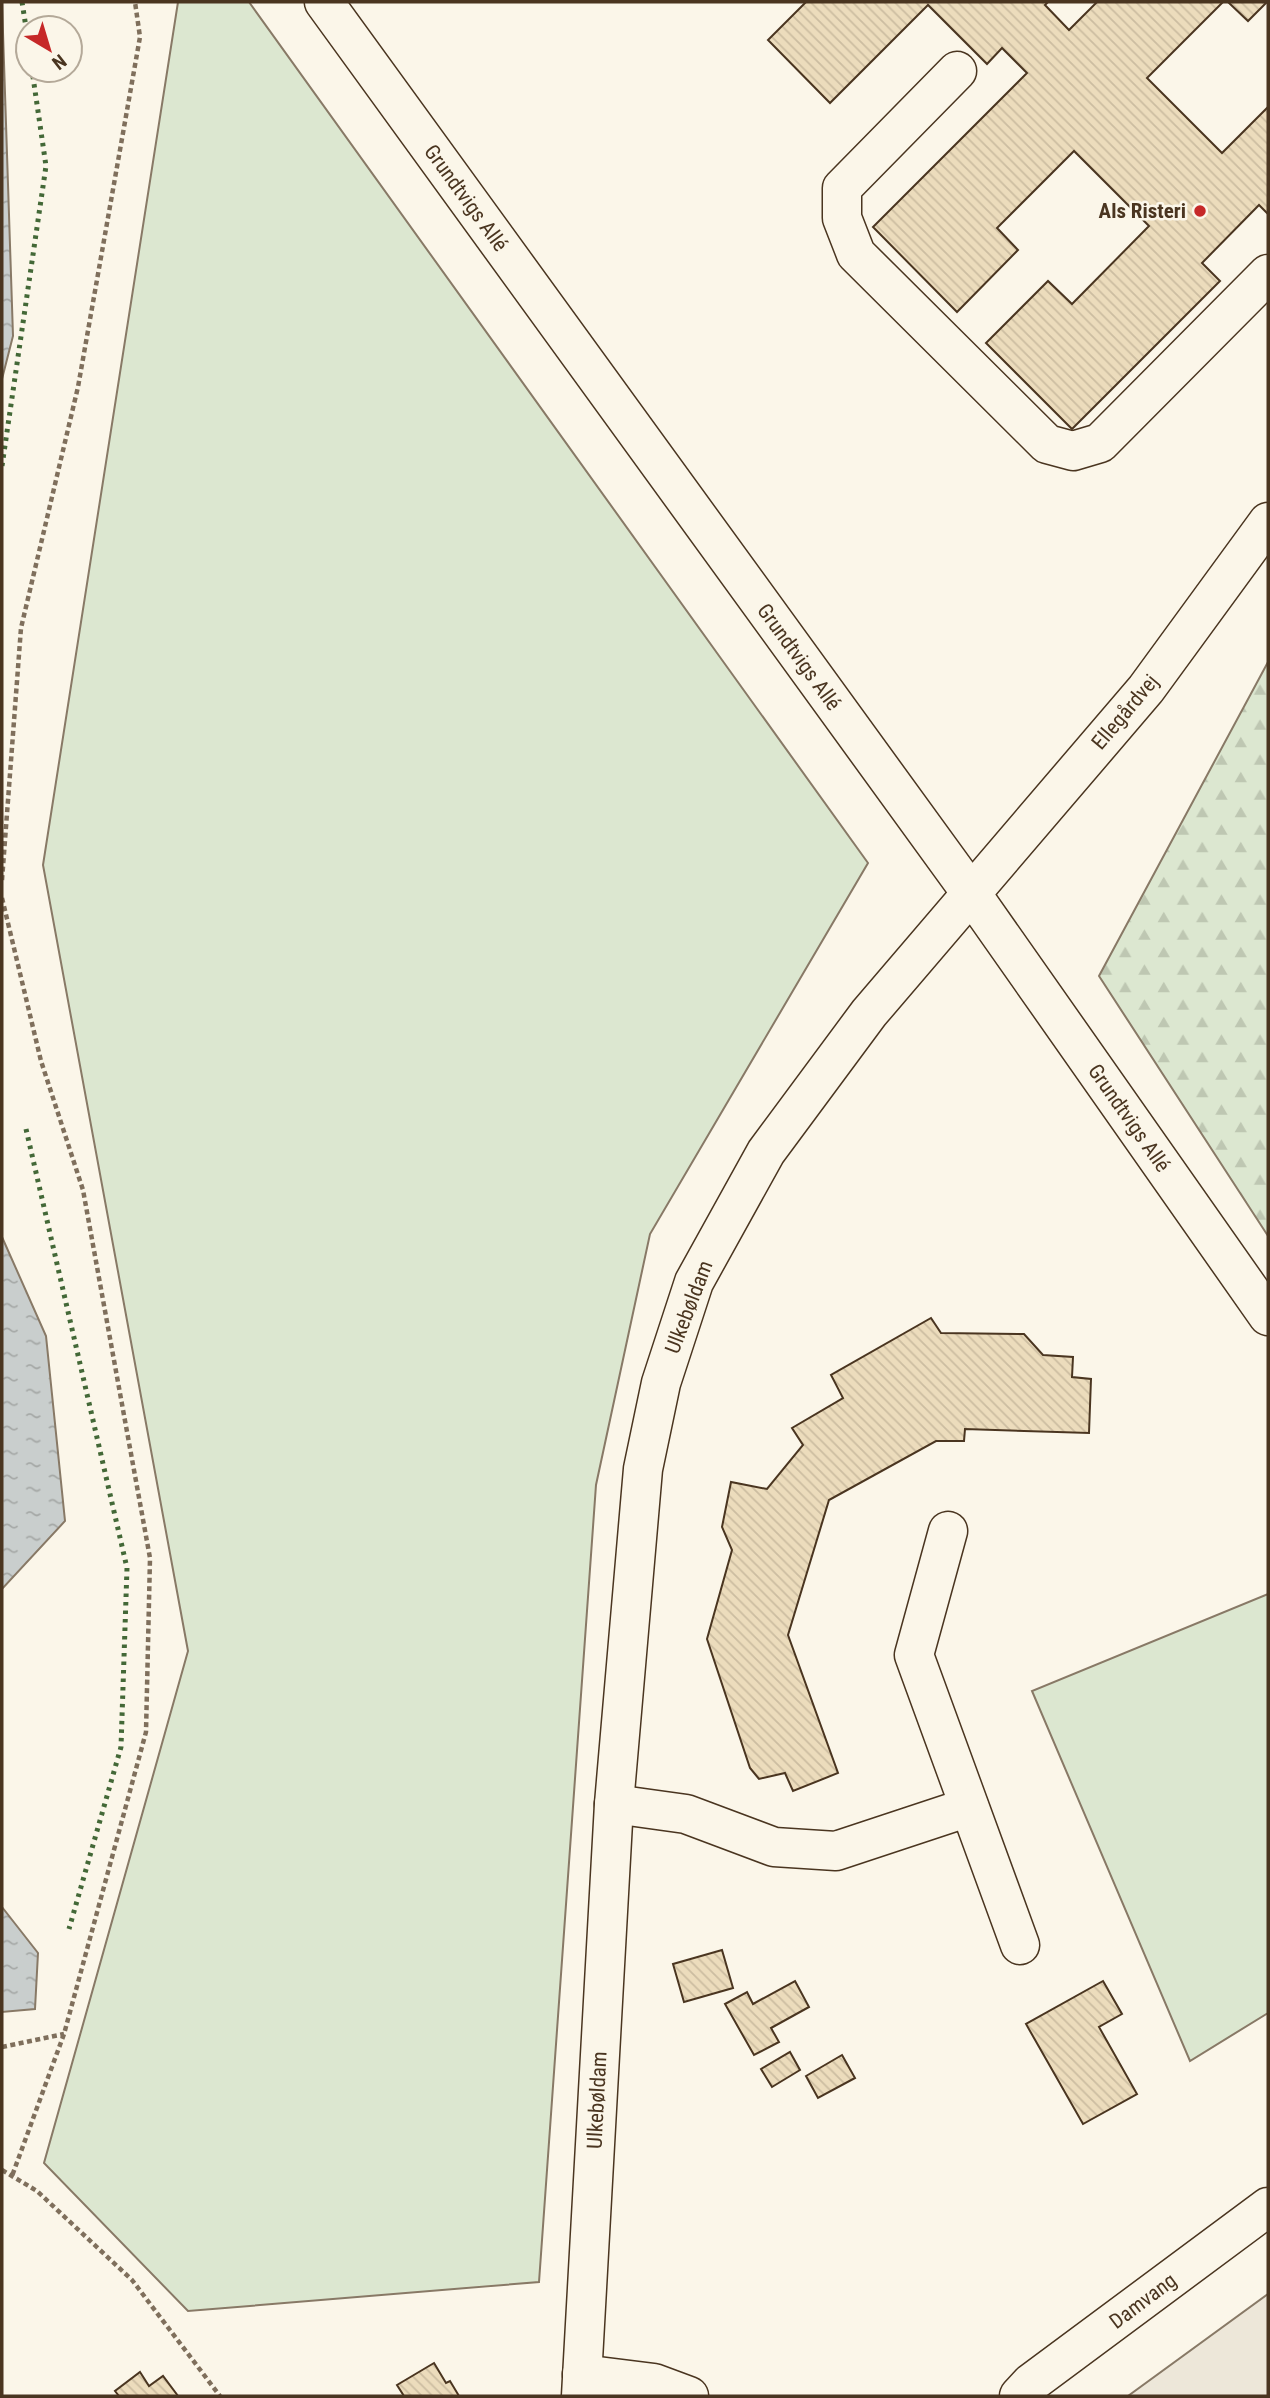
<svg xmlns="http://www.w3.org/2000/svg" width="1270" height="2398" viewBox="0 0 1270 2398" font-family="'Roboto Condensed',sans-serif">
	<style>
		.green { fill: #dce7d0; stroke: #887966; stroke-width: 2 }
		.forest { fill: url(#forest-firs); stroke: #887966; stroke-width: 2 }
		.parking { fill: #ede7d9; stroke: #887966; stroke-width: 2 }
		.water { fill: url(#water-ripples); stroke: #887966; stroke-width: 2 }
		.building { fill: url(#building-back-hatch); stroke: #4a3520; stroke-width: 2 }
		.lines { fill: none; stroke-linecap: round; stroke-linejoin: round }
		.minor-casing { stroke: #4a3520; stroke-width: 41 }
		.path { stroke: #7f6f5c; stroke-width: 4.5; stroke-dasharray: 5 3.5; stroke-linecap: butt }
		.minor { stroke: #fbf6e9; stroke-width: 38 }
		.hedge { stroke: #436837; stroke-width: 5; stroke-dasharray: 3.5 5; stroke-linecap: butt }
		.poi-dot { fill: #c62828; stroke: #fbf6e9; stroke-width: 2.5 }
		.labels { text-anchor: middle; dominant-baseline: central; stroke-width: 5; stroke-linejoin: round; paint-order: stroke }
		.street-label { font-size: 21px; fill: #4a3520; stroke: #fbf6e9 }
		.poi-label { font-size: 21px; font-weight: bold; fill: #4a3520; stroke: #fbf6e9; text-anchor: end }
	</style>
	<defs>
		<pattern id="forest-firs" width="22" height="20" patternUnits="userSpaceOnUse" patternTransform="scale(1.75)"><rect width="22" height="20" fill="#dce7d0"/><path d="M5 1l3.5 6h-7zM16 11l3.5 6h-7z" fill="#bec7b2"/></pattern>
		<pattern id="water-ripples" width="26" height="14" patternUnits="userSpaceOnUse" patternTransform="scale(1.75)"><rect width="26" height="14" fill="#c9cecd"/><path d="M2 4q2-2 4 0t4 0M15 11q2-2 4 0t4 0" fill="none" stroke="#a5a8a6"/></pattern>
		<pattern id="building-back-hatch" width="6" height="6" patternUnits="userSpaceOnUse" patternTransform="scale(1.75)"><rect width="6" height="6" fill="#ecdcbc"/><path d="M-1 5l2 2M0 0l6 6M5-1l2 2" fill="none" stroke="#ccbda1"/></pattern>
	</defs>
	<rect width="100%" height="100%" fill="#fbf6e9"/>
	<g class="green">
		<path d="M178 2H249L868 863 650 1234 596 1485 539 2282 188 2311 44 2163 188 1651 43 865Z"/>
		<path d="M1268 1594V2013L1190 2061 1032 1691Z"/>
	</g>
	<path class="forest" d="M1268 662V1236L1099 976Z"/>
	<path class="parking" d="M1268 2294V2396H1128Z"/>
	<g class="water">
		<path d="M2 2 13 336 2 379Z"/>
		<path d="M2 1237 46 1336 65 1521 2 1589Z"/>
		<path d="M2 1907 38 1953 35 2009 2 2012Z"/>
	</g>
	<g class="building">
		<path d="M806 2H1048L1045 5 1069 30 1097 2H1223L1147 78 1222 153 1268 107V214L1259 205 1202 263 1220 281 1072 429 986 343 1048 281 1072 304 1149 226 1074 151 997 228 1018 250 957 312 873 227 1027 73 1002 48 987 64 928 5 830 103 768 40Z"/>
		<path d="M1228 2H1267L1248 21Z"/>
		<path d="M931 1318 941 1333 1024 1334 1043 1355 1073 1357 1072 1377 1091 1379 1089 1433 965 1429 964 1441H936L829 1500 788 1635 838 1773 793 1791 785 1773 759 1779 750 1768 707 1639 732 1550 722 1527 731 1482 767 1489 803 1445 792 1428 843 1398 831 1375Z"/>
		<path d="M722 1950 733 1988 684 2002 673 1964Z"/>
		<path d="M795 1981 809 2007 771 2028 779 2042 754 2055 725 2004 747 1992 753 2004Z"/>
		<path d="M1103 1981 1122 2014 1099 2027 1137 2094 1083 2124 1026 2024Z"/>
		<path d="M790 2052 800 2070 772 2087 761 2069Z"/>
		<path d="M842 2055 855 2078 818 2098 806 2076Z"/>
		<path d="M434 2363 446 2383 450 2381 459 2396H404L397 2385Z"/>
		<path d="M140 2372 149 2386 163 2376 178 2396H119L115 2391Z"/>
	</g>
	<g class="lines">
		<defs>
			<g id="minor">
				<path d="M324 2 971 893 1268 1316"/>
				<path d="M957 71 842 188V218L856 254 1047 444 1073 451 1100 443 1268 274"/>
				<path d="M948 1531 914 1655 1020 1945"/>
				<path d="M614 1804 686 1814 774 1847 836 1851 969 1807"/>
				<path d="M582 2374 654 2383 689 2396"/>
				<path d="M581 2396 614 1804 643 1469 661 1383 694 1282 766 1152 869 1013 1146 689 1268 522"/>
				<path d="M1019 2396 1031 2383 1268 2207"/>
			</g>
		</defs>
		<use href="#minor" class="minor-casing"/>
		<g class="path">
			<path d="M2 880 21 628 78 387 140 37 135 2"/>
			<path d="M2 898 41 1061 83 1190 150 1558 146 1732 64 2034 12 2176"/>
			<path d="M2 2047 64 2034"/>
			<path d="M2 2170 37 2191 132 2280 220 2396"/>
		</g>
		<use href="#minor" class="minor"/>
		<g class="hedge">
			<path d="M22 2 28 40"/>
			<path d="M2 466 46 166 32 70"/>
			<path d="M26 1129 127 1568 121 1747 69 1929"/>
		</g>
	</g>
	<circle class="poi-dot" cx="1200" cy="211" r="7"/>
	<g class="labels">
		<g class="street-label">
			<text transform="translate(466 198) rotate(54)">Grundtvigs Allé</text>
			<text transform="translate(799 657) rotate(54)">Grundtvigs Allé</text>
			<text transform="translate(1125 712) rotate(-50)">Ellegårdvej</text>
			<text transform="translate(1129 1118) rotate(55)">Grundtvigs Allé</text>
			<text transform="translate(689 1307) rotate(-69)">Ulkebøldam</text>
			<text transform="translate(597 2100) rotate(-87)">Ulkebøldam</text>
			<text transform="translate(1143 2301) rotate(-37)">Damvang</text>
		</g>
		<g class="poi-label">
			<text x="1186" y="211">Als Risteri</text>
		</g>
	</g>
	<rect width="1270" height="2398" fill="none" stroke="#4a3520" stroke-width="7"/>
	<g transform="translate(49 49) rotate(142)"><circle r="33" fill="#fbf6e9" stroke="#b4a999" stroke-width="2"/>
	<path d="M0-5L12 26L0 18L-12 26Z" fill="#c62828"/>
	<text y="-10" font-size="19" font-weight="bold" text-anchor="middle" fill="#4a3520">N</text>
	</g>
</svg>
